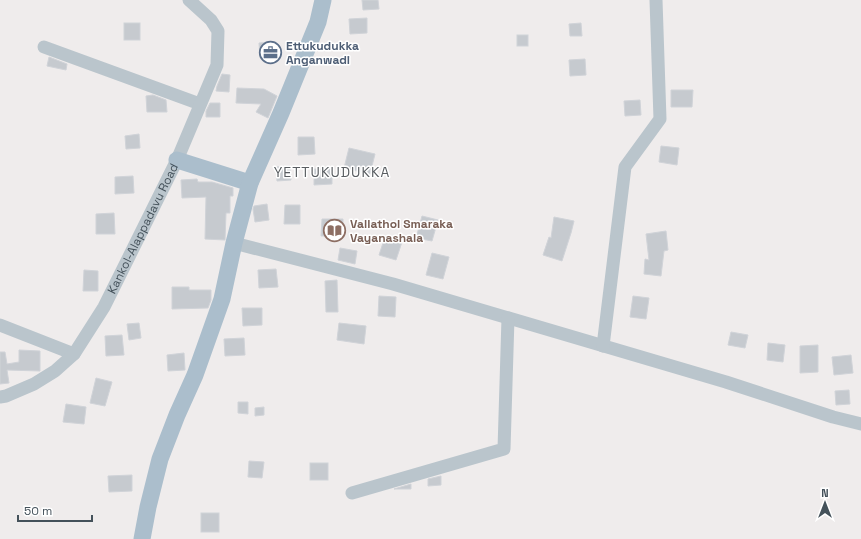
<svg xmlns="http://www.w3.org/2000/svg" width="861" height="539" viewBox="0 0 861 539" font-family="'Space Grotesk',sans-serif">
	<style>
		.building { fill: #c6cacf; stroke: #d0d3d8 }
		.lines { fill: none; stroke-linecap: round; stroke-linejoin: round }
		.minor { stroke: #bac5cc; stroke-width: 13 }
		.major { stroke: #abbecc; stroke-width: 17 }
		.labels { text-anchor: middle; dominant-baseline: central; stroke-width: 3; stroke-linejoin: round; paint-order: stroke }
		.service-label { font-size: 12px; font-weight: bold; fill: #4e5e75; stroke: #fff; text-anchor: start }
		.education-label { font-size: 12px; font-weight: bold; fill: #785e54; stroke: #fff; text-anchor: start }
		.street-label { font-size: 12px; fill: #44515a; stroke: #fff }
		.quarter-label { font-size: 14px; letter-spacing: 1px; fill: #595d61; stroke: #fff }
	</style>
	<rect width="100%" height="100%" fill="#efecec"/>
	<g class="building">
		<path d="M362 0H378L379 9 363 10Z"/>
		<path d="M367 18V33L350 34 349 19Z"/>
		<rect x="124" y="23" width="16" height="17"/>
		<path d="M581 23 582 36H570L569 24Z"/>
		<rect x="517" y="35" width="11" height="11"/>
		<path d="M274 42 276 57 260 58 259 43Z"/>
		<path d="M49 57 67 64 66 70 47 66Z"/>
		<path d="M585 59 586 75 570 76 569 60Z"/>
		<path d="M222 74 230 75 229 92 216 91 217 86Z"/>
		<path d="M237 88 264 89 277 96 268 118 256 112 261 104 236 103Z"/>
		<path d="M671 90H693L692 107H671Z"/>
		<path d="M153 95 166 100 167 112H147L146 96Z"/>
		<path d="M640 100 641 115 625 116 624 101Z"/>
		<path d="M210 103H220V117H206V111Z"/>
		<path d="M139 134 140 148 126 149 125 136Z"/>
		<path d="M298 137H314L315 154 298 155Z"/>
		<path d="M661 146 679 148 677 165 659 162Z"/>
		<path d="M349 148 375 154 370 174 344 168Z"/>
		<path d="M290 166 291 180 277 181 276 167Z"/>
		<path d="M314 169H332V184L314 185Z"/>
		<path d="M133 176 134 193 115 194V177Z"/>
		<path d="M197 179 198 182H212L233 188V196H230V213H226L225 240 205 239 206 197 182 198 181 180Z"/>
		<path d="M267 204 269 220 255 222 253 209 254 206Z"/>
		<path d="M285 205H300V224H284Z"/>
		<path d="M114 213 115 234H96V214Z"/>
		<path d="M422 216 438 220 432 241 416 238Z"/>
		<path d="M554 217 574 221 571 233 562 261 543 255 549 237 551 238Z"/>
		<path d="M322 219H343V236H321Z"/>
		<path d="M666 231 668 250 664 251 661 276 644 274 645 259 649 260 646 234Z"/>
		<path d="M385 237 402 242 396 260 379 255Z"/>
		<path d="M340 248 357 251 355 264 338 260Z"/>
		<path d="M432 253 449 257 443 279 426 275Z"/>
		<path d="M276 269 278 287 259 288 258 270Z"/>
		<path d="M84 270 98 271V291H83Z"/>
		<path d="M337 280 338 312H326L325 281Z"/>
		<path d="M172 287H189V290H211V300L208 308 172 309Z"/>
		<path d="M379 296 396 297 395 317 378 316Z"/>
		<path d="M633 296 649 298 646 319 630 317Z"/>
		<path d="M242 308H262V325L243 326Z"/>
		<path d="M139 323 141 338 129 340 127 324Z"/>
		<path d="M339 323 366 326 364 344 337 340Z"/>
		<path d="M731 332 748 335 745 348 728 345Z"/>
		<path d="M122 335 124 355 106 356 105 336Z"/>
		<path d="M244 338 245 355 225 356 224 339Z"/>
		<path d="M768 343 785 345 783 362 767 360Z"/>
		<path d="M818 345V372L800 373V346Z"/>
		<path d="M19 350 40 351V371L7 370 9 383 0 384V352H5L7 364 19 362Z"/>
		<path d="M184 353 185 370 168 371 167 355Z"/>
		<path d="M851 355 853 373 834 375 832 357Z"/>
		<path d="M96 378 112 382 105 406 90 403Z"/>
		<path d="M849 390 850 404 836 405 835 391Z"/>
		<path d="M238 402H248V414L238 413Z"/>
		<path d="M66 404 86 407 84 424 63 422Z"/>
		<path d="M264 407V415L255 416V408Z"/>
		<path d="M249 461 264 462 262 478 248 477Z"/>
		<rect x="310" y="463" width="18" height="17"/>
		<path d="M132 475V491L109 492 108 476Z"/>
		<path d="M441 476V485L428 486V479Z"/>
		<path d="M411 484V489H394Z"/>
		<rect x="201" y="513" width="18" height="19"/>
	</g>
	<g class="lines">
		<g class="minor">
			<path d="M44 47 200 104"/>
			<path d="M234 243 393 284 726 382 833 417 861 424"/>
			<path d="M0 325 74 354"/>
			<path d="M603 346 625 167 660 119 656 0"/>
			<path id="s1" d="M0 397 6 396 34 384 55 371 74 354 104 307 177 160 217 65 218 31 211 20 189 0"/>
			<path d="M352 493 504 449 508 318"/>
		</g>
		<g class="major">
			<path d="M177 160 250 183"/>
			<path d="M142 539 148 507 160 459 177 415 195 375 222 299 234 243 250 183 281 113 318 22 323 0"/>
		</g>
	</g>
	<defs>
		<symbol id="office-ring" viewBox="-11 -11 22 22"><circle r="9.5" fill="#fff" stroke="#5c6f8a" stroke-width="1.5"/><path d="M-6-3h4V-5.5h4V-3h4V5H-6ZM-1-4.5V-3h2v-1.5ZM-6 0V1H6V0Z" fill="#5c6f8a"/></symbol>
		<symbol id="library-ring" viewBox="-11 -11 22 22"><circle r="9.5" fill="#fff" stroke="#8d6e63" stroke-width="1.5"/><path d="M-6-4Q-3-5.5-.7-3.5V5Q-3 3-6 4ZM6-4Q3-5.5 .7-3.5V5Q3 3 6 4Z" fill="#8d6e63"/></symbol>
	</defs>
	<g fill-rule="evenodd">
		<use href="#office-ring" x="258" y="40" width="25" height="25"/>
		<use href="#library-ring" x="322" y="218" width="25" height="25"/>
	</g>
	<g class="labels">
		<g class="service-label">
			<text x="286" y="46">Ettukudukka<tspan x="286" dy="14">Anganwadi</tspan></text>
		</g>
		<g class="education-label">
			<text x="350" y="224">Vallathol Smaraka<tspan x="350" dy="14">Vayanashala</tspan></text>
		</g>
		<g class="street-label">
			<text stroke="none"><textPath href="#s1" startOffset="230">Kankol-Alappadavu Road</textPath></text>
		</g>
		<g class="quarter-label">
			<text x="332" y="172">YETTUKUDUKKA</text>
		</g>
	</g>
	<g transform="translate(825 503)" stroke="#ffffff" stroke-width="3" paint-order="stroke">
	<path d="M0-3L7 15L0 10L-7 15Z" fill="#44515a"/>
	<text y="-6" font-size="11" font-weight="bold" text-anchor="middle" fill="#44515a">N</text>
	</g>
	<path d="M18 515v6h74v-6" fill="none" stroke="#44515a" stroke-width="2"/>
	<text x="24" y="515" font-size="12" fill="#44515a" stroke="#ffffff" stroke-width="3" paint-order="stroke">50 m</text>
</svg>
